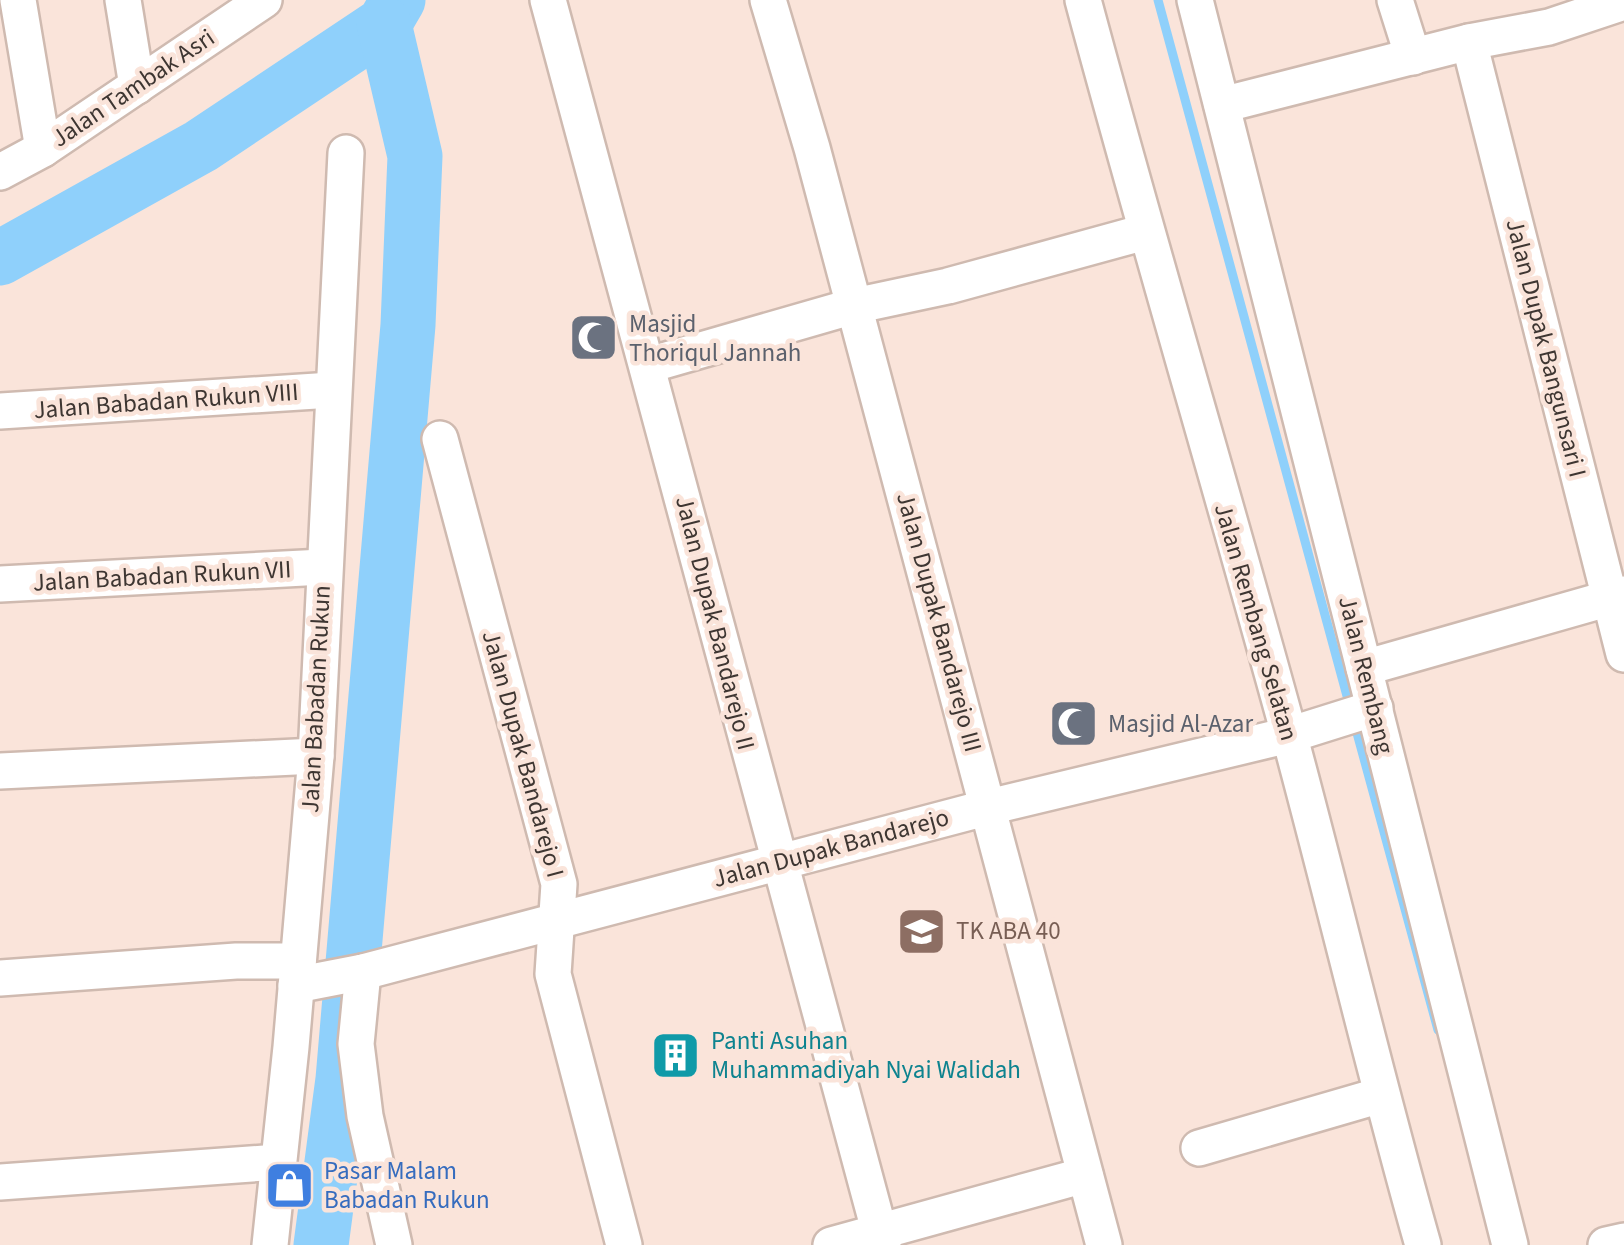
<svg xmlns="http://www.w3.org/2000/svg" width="1624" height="1245" viewBox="0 0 1624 1245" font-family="'Source Sans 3',sans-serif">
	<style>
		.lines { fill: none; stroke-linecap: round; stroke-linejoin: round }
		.stream { stroke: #8fd0fb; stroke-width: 9 }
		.river { stroke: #8fd0fb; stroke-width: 55 }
		.street-casing { stroke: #cfbab0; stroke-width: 40 }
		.street { stroke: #fff; stroke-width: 35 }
		.labels { text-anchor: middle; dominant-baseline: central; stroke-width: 9; stroke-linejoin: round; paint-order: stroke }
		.street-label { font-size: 25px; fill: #3e3632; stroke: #fae4da }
		.worship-label { font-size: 25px; fill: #5b616d; stroke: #fae4da; text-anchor: start }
		.education-label { font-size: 25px; fill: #785e54; stroke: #fae4da; text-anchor: start }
		.culture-label { font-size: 25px; fill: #0d838f; stroke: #fae4da; text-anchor: start }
		.shop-label { font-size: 25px; fill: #366cbe; stroke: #fae4da; text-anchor: start }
	</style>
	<rect width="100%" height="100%" fill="#fae4da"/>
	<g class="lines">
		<g class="stream">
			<path d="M1158 0 1350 707"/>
			<path d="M1354 722 1438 1030"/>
		</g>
		<g class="river">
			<path d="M0 258 201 146 384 24 398 0"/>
			<path d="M321 1245 343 1079 408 325 415 156 384 24"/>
		</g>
		<defs>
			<g id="street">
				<path d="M18 0 43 149"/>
				<path d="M123 0 137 86"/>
				<path d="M548 0C662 414 769 831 883 1245"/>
				<path d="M768 0 812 148 1104 1245"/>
				<path d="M1083 0C1149 246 1222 489 1289 734 1335 904 1375 1076 1423 1245"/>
				<path d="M1195 0 1510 1245"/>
				<path d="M1395 0 1413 57"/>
				<path d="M1469 42 1624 654"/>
				<path d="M1222 105 1469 42 1549 27 1624 2"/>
				<path d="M0 172 43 149 264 0"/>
				<path d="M649 365 854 306 948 286 1145 232"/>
				<path d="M0 411 332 390"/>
				<path d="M440 439 559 884 553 974 624 1245"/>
				<path d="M0 584 323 567"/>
				<path d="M1364 668 1624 594"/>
				<path d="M0 771 316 756"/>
				<path d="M363 972 356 1044 365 1116 394 1245"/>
				<path d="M0 978 236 961H298"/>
				<path d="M296 985 363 972 989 807 1289 735 1375 708"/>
				<path d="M1199 1148 1381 1095"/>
				<path d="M0 1182 278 1162"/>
				<path d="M270 1245 291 1047 316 756 346 153"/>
				<path d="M831 1245 1085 1175"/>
				<path d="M1606 1245 1624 1241"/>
			</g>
		</defs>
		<use href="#street" class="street-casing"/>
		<use href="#street" class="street"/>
	</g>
	<defs>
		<symbol id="mosque-square" viewBox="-11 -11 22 22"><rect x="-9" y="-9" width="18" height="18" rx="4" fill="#6b7280" stroke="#fae4da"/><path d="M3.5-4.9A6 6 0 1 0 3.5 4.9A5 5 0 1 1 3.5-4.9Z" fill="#fff"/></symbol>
		<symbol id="school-square" viewBox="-11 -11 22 22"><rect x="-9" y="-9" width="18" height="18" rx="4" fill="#8d6e63" stroke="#fae4da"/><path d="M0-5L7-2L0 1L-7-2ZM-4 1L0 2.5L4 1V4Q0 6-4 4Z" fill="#fff"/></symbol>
		<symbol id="building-square" viewBox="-11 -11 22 22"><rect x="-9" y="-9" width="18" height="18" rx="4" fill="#0f9aa8" stroke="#fae4da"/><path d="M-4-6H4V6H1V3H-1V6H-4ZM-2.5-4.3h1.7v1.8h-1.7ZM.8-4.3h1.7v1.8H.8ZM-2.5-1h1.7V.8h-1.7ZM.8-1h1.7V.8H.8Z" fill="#fff"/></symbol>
		<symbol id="shop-square" viewBox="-11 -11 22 22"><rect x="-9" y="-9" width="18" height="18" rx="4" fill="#3f7fe0" stroke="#fae4da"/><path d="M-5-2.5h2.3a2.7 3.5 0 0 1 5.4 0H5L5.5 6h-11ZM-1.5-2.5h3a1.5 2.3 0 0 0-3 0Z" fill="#fff"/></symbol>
	</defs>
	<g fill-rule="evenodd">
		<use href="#mosque-square" x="566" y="310" width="55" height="55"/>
		<use href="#mosque-square" x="1046" y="696" width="55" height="55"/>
		<use href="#school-square" x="894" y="904" width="55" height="55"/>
		<use href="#building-square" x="648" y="1028" width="55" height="55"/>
		<use href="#shop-square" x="262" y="1158" width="55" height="55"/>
	</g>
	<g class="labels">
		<g class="street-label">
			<text transform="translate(133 88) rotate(-34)">Jalan Tambak Asri</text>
			<text transform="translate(1546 348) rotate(76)">Jalan Dupak Bangunsari I</text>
			<text transform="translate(166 401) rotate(-4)">Jalan Babadan Rukun VIII</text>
			<text transform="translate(162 576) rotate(-3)">Jalan Babadan Rukun VII</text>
			<text transform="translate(939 622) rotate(75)">Jalan Dupak Bandarejo III</text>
			<text transform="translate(1256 622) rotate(74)">Jalan Rembang Selatan</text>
			<text transform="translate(715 623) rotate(76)">Jalan Dupak Bandarejo II</text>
			<text transform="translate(1366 675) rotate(76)">Jalan Rembang</text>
			<text transform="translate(316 699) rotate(-87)">Jalan Babadan Rukun</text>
			<text transform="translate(523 754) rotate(75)">Jalan Dupak Bandarejo I</text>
			<text transform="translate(831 848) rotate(-15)">Jalan Dupak Bandarejo</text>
		</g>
		<g class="worship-label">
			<text x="629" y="324">Masjid<tspan x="629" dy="29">Thoriqul Jannah</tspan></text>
			<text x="1108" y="724">Masjid Al-Azar</text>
		</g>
		<g class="education-label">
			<text x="956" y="931">TK ABA 40</text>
		</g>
		<g class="culture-label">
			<text x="711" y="1041">Panti Asuhan<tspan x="711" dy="29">Muhammadiyah Nyai Walidah</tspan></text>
		</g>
		<g class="shop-label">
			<text x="324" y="1171">Pasar Malam<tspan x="324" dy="29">Babadan Rukun</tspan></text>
		</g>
	</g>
</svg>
